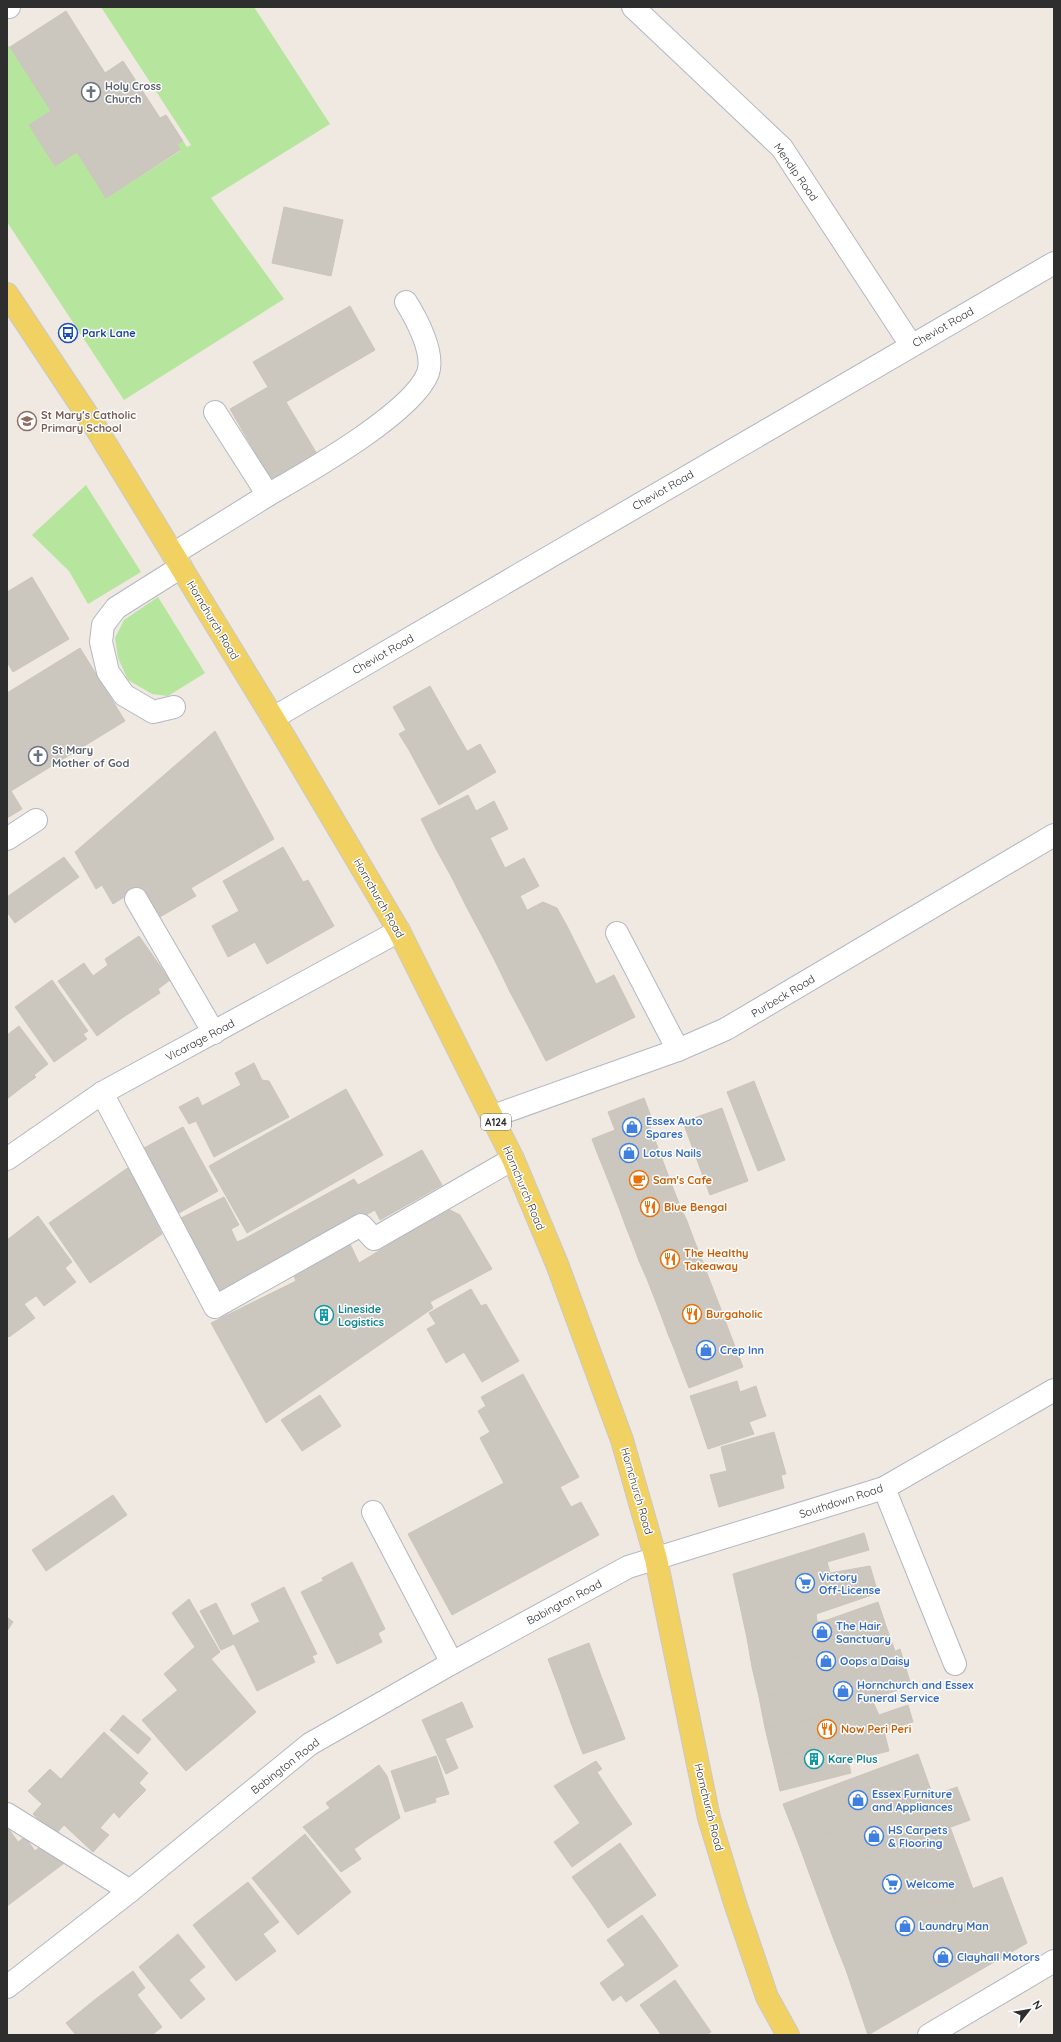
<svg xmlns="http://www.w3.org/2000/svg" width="1061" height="2042" viewBox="0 0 1061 2042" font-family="Quicksand,sans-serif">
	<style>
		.green { fill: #b6e59e }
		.building { fill: #cbc7bf; stroke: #cbc5ba }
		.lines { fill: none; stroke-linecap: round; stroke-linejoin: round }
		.minor-casing { stroke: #b4b7c1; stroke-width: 24 }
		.major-casing { stroke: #c9c9c9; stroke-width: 24 }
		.minor { stroke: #fff; stroke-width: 22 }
		.major { stroke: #f2d163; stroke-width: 22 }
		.labels { text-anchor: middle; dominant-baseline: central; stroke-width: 3; stroke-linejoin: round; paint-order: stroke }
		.shield { fill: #fff; stroke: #6d6d6d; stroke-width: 1 }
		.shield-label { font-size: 10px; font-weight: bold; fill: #2e2e2e }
		.worship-label { font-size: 11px; font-weight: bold; fill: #5b616d; stroke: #fff; text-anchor: start }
		.street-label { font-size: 11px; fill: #2e2e2e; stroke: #fff }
		.transit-label { font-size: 11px; font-weight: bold; fill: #164399; stroke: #fff; text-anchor: start }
		.education-label { font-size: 11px; font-weight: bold; fill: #785e54; stroke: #fff; text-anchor: start }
		.shop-label { font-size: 11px; font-weight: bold; fill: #366cbe; stroke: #fff; text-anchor: start }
		.food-label { font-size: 11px; font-weight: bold; fill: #c56008; stroke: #fff; text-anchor: start }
		.culture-label { font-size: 11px; font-weight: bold; fill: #0d838f; stroke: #fff; text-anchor: start }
	</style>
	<rect width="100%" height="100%" fill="#efe9e1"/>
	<g class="green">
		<path d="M101 7H254L330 124 211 198 284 299 124 400 7 222V45L10 47 51 111 29 125 55 166 77 152 106 198 180 151 177 144 183 141 187 147 191 145Z"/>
		<path d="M86 485 141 572 88 604 69 571 32 535Z"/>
		<path d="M158 597 205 673 168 696 152 694 128 680 118 658 115 638 124 620Z"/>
	</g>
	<g class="building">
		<path d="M66 11 105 73 123 61 160 118 166 115 183 141 177 144 180 150 106 198 77 152 55 166 29 125 51 111 10 47Z"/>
		<path d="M284 207 343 220 331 276 272 263Z"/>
		<path d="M350 306 375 350 286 402 320 459 274 485 230 409 268 387 253 362Z"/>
		<path d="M32 577 69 639 13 672 7 662V592Z"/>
		<path d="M80 648 125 721 11 791 22 809 7 818V693Z"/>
		<path d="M430 686 452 725 409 750 399 734 406 730 393 707Z"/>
		<path d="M452 725 467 751 423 776 409 750Z"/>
		<path d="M215 731 274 839 191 888 196 896 153 921 135 890 113 904 102 885 96 889 75 852Z"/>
		<path d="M480 744 496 772 439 805 423 776Z"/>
		<path d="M468 795 476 811 494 801 501 815 436 849 421 819Z"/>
		<path d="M501 815 508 829 490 838 497 852 451 876 436 849Z"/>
		<path d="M283 847 303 882 308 880 334 926 267 964 255 942 228 957 212 926 239 911 223 881Z"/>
		<path d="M497 852 505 868 524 858 531 871 466 906 451 876Z"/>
		<path d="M64 857 79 877 15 923 7 912V897Z"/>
		<path d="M531 871 539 886 520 896 527 910 481 934 466 906Z"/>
		<path d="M543 902 557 908 567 926 496 963 481 934Z"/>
		<path d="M567 926 582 956 510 992 496 963Z"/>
		<path d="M139 936 170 980 158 989 160 993 122 1018 93 976 108 965 105 959Z"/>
		<path d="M582 956 596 984 525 1020 510 992Z"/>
		<path d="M84 963 122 1018 97 1036 58 981Z"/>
		<path d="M614 975 635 1017 546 1061 525 1020Z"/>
		<path d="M52 980 88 1031 83 1034 87 1039 54 1062 15 1007Z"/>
		<path d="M19 1026 48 1064 34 1075 36 1077 21 1088 7 1070V1035Z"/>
		<path d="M254 1063 262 1080 269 1081 289 1117 214 1157 196 1121 189 1124 179 1107 198 1097 202 1106 241 1085 235 1073Z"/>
		<path d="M7 1070 21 1088 7 1099Z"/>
		<path d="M754 1081 785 1160 758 1171 727 1092Z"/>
		<path d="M346 1089 383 1155 247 1233 209 1166Z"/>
		<path d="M644 1098 653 1122 649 1124 653 1134 598 1155 592 1139 615 1130 608 1112Z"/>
		<path d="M722 1108 748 1181 710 1195 683 1122Z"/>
		<path d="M183 1127 218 1191 179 1213 144 1148Z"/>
		<path d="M653 1134 659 1151 605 1172 598 1155Z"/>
		<path d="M422 1150 442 1185 380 1220 375 1210 260 1273 244 1239 354 1179 358 1185Z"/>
		<path d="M659 1151 673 1188 619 1208 605 1172Z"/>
		<path d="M129 1167 162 1234 90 1283 49 1223Z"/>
		<path d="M673 1188 680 1206 626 1227 619 1208Z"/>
		<path d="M224 1197 239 1225 231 1229 237 1242 244 1239 260 1273 218 1294 181 1218Z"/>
		<path d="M680 1206 687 1221 632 1242 626 1227Z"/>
		<path d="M448 1209 460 1215 492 1269 430 1302 433 1308 266 1423 211 1323 296 1281 293 1273 350 1244 359 1263Z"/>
		<path d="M38 1216 72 1262 65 1268 76 1282 44 1306 7 1257V1240Z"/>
		<path d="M687 1221 694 1240 639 1261 632 1242Z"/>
		<path d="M694 1240 701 1257 647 1279 639 1261Z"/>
		<path d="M7 1257 36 1296 24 1304 35 1318 9 1337 7 1335Z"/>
		<path d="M701 1257 708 1276 654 1297 647 1279Z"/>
		<path d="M708 1276 715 1294 661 1315 654 1297Z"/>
		<path d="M471 1289 481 1306 486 1304 501 1330 446 1363 427 1329 436 1324 429 1313Z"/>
		<path d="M715 1294 722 1312 668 1334 661 1315Z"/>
		<path d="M722 1312 729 1331 675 1351 668 1334Z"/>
		<path d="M501 1330 519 1361 482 1382 464 1352Z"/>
		<path d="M729 1331 736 1349 682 1370 675 1351Z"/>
		<path d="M736 1349 743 1367 689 1388 682 1370Z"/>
		<path d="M523 1374 579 1477 560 1487 571 1507 581 1502 599 1535 452 1615 408 1534 504 1483 480 1438 490 1432 478 1411 486 1406 481 1397Z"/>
		<path d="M737 1381 740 1392 756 1386 761 1402 699 1422 690 1396Z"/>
		<path d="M320 1395 341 1426 302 1451 281 1420Z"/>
		<path d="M761 1402 766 1416 749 1422 754 1434 708 1449 699 1422Z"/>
		<path d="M774 1432 786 1474 781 1475 784 1488 719 1507 710 1475 727 1471 721 1447Z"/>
		<path d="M113 1495 127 1515 46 1571 32 1550Z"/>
		<path d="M864 1533 869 1550 827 1562 830 1573 870 1566 878 1593 816 1614 817 1622 747 1638 733 1574Z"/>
		<path d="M352 1562 385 1629 378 1633 382 1642 360 1653 322 1578Z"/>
		<path d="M323 1581 360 1653 337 1664 301 1592Z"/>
		<path d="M284 1587 317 1654 312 1656 315 1662 287 1676 251 1604Z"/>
		<path d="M189 1599 220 1652 211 1659 256 1712 221 1742 164 1674 195 1647 172 1613Z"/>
		<path d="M878 1602 886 1626 804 1656 752 1667 747 1638 827 1620Z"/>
		<path d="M216 1603 233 1636 259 1622 287 1676 257 1691 234 1644 221 1650 200 1611Z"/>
		<path d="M7 1617 13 1622 7 1631Z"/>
		<path d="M886 1626 895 1651 830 1683 759 1697 752 1667 804 1656Z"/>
		<path d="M589 1643 601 1676 560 1691 548 1659Z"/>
		<path d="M900 1649 911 1685 823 1717 765 1728 759 1697 828 1684Z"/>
		<path d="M601 1676 613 1707 571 1723 560 1691Z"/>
		<path d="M178 1690 221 1742 186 1771 142 1720Z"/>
		<path d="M872 1700 879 1715 908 1705 913 1722 884 1731 772 1757 765 1728 823 1717Z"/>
		<path d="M462 1702 473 1727 445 1739 458 1768 446 1774 422 1720Z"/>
		<path d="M613 1707 625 1739 583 1754 571 1723Z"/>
		<path d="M123 1715 151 1739 138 1754 110 1730Z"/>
		<path d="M884 1731 889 1751 848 1761 851 1773 780 1791 772 1757Z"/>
		<path d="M104 1732 148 1773 139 1783 146 1790 131 1805 81 1757Z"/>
		<path d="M918 1754 933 1796 799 1845 783 1804Z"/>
		<path d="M436 1756 449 1794 435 1798 436 1802 405 1812 391 1771Z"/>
		<path d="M81 1757 131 1805 119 1818 114 1812 106 1821 61 1779Z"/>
		<path d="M596 1761 602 1769 597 1772 614 1798 580 1823 554 1786Z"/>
		<path d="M379 1765 387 1776 400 1818 371 1837 340 1793Z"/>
		<path d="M50 1769 106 1821 100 1828 109 1835 93 1852 64 1825 55 1835 33 1814 42 1804 28 1791Z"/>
		<path d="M957 1787 970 1820 811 1878 799 1845Z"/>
		<path d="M340 1793 371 1837 354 1849 361 1859 341 1872 303 1827 330 1808 326 1803Z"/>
		<path d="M614 1798 632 1824 572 1867 554 1842Z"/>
		<path d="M950 1827 973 1889 834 1940 811 1878Z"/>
		<path d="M8 1828 18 1842 25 1837 35 1851 44 1844 67 1861 7 1906Z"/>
		<path d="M305 1834 351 1892 298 1935 252 1878Z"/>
		<path d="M620 1843 638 1869 591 1903 572 1877Z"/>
		<path d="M638 1869 656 1895 608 1928 591 1903Z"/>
		<path d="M1002 1877 1027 1943 868 2035 846 1970 941 1936 934 1917 957 1909 952 1897Z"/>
		<path d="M248 1882 279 1922 263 1934 276 1951 236 1981 193 1925Z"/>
		<path d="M952 1897 957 1909 934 1917 941 1936 846 1970 834 1940Z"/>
		<path d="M642 1915 660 1940 625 1965 607 1940Z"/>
		<path d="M178 1934 205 1967 189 1980 205 1999 181 2019 139 1967Z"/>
		<path d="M660 1940 678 1966 626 2002 621 1995 613 2001 600 1983Z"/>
		<path d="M133 1971 145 1988 137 1995 162 2027 152 2035H125L97 1998Z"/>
		<path d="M675 1980 693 2006 658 2030 640 2005Z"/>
		<path d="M97 1998 125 2035H76L66 2023Z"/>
		<path d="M693 2006 711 2032 706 2035H661L658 2030Z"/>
	</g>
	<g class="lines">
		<defs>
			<g id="minor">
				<path d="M7 7H9"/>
				<path d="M633 7 782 148 911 345"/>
				<path d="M268 495C306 473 413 413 428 373 435 353 416 318 406 302"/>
				<path d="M173 554 268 495 215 412"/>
				<path d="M174 707 153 712 124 695 108 672 101 642 103 625 116 608 181 567"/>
				<path d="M273 718 1054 263"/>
				<path d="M7 839 36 820"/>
				<path d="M136 899 214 1033"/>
				<path d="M617 933 678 1050"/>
				<path d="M102 1093 215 1307 361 1225 374 1239 513 1159"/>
				<path d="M493 1116 678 1050 726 1029 1054 835"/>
				<path d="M7 1159 102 1093 399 931"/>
				<path d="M884 1488 955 1664"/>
				<path d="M373 1512 452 1663"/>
				<path d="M7 1814 130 1891"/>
				<path d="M7 1987 130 1891 310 1744 452 1663 628 1567 884 1488 1054 1390"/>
				<path d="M929 2035 1054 1961"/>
			</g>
			<path id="major" d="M7 294 96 428 273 718 399 931 513 1159 557 1264 622 1440 656 1559 709 1818 735 1903 767 1997 788 2035"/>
		</defs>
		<use href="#minor" class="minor-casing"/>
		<use href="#major" class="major-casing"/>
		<use href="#minor" class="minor"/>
		<use href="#major" class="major"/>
	</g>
	<defs>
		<symbol id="church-ring" viewBox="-11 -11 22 22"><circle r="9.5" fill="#fff" stroke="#6b7280" stroke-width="1.5"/><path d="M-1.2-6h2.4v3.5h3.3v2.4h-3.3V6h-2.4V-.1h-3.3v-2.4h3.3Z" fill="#6b7280"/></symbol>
		<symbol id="bus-ring" viewBox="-11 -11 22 22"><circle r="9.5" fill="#fff" stroke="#1a4fb4" stroke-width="1.5"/><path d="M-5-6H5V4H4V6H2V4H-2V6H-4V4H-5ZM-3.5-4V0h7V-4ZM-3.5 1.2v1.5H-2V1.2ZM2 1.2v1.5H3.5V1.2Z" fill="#1a4fb4"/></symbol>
		<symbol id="school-ring" viewBox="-11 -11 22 22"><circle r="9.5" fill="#fff" stroke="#8d6e63" stroke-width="1.5"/><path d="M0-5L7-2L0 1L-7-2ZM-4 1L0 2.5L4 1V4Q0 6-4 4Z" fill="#8d6e63"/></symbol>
		<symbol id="shop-ring" viewBox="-11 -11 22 22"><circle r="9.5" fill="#fff" stroke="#3f7fe0" stroke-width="1.5"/><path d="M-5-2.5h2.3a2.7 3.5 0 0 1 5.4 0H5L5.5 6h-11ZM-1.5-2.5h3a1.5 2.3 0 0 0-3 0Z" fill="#3f7fe0"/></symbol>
		<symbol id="cafe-ring" viewBox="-11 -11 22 22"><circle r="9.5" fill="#fff" stroke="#e8710a" stroke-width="1.5"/><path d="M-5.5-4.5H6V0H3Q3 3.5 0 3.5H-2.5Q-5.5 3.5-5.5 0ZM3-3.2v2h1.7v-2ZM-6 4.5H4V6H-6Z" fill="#e8710a"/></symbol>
		<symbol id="restaurant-ring" viewBox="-11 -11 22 22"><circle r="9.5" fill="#fff" stroke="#e8710a" stroke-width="1.5"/><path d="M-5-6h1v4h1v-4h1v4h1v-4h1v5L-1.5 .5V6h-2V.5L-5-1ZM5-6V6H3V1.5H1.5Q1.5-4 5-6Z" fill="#e8710a"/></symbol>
		<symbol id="building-ring" viewBox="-11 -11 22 22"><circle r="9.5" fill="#fff" stroke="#0f9aa8" stroke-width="1.5"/><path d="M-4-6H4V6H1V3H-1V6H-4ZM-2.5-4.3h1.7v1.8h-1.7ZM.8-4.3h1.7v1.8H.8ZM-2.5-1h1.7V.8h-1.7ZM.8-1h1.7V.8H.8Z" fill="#0f9aa8"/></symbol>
		<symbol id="supermarket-ring" viewBox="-11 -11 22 22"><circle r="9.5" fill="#fff" stroke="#3f7fe0" stroke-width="1.5"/><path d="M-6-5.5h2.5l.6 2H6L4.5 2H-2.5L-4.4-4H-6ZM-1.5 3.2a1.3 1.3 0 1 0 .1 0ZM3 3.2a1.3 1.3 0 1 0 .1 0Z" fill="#3f7fe0"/></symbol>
	</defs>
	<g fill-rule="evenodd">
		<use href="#church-ring" x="80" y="81" width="22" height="22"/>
		<use href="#bus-ring" x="57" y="322" width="22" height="22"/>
		<use href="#school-ring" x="16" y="410" width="22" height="22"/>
		<use href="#church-ring" x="27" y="745" width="22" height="22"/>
		<use href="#shop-ring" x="621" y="1116" width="22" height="22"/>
		<use href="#shop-ring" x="618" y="1142" width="22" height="22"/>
		<use href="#cafe-ring" x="628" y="1169" width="22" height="22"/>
		<use href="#restaurant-ring" x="639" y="1196" width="22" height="22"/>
		<use href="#restaurant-ring" x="659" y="1248" width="22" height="22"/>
		<use href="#restaurant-ring" x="681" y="1303" width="22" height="22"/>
		<use href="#building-ring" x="313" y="1304" width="22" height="22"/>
		<use href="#shop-ring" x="695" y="1339" width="22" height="22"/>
		<use href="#supermarket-ring" x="794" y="1572" width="22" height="22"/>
		<use href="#shop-ring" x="811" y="1621" width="22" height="22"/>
		<use href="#shop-ring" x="815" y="1650" width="22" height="22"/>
		<use href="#shop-ring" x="832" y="1680" width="22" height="22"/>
		<use href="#restaurant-ring" x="816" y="1718" width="22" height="22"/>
		<use href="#building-ring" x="803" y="1748" width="22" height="22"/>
		<use href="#shop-ring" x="847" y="1789" width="22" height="22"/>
		<use href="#shop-ring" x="863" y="1825" width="22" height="22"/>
		<use href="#supermarket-ring" x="881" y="1873" width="22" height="22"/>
		<use href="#shop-ring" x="894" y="1915" width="22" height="22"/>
		<use href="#shop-ring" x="932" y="1946" width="22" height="22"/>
	</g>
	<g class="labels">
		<rect class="shield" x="481" y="1114" width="30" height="16" rx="3"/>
		<g class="shield-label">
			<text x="496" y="1122">A124</text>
		</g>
		<g class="worship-label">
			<text x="105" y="86">Holy Cross<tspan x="105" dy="13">Church</tspan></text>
			<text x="52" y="750">St Mary<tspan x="52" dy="13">Mother of God</tspan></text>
		</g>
		<g class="street-label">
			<text transform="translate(796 172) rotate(55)">Mendip Road</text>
			<text transform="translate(943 327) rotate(-30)">Cheviot Road</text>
			<text transform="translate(663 490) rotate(-30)">Cheviot Road</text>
			<text transform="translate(213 620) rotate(59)">Hornchurch Road</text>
			<text transform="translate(383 654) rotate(-30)">Cheviot Road</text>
			<text transform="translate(379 898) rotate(60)">Hornchurch Road</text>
			<text transform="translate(783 996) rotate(-31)">Purbeck Road</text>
			<text transform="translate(200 1040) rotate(-28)">Vicarage Road</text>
			<text transform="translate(524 1188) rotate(67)">Hornchurch Road</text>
			<text transform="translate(637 1491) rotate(74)">Hornchurch Road</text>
			<text transform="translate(841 1501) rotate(-18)">Southdown Road</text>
			<text transform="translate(564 1602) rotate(-28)">Babington Road</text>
			<text transform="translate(285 1766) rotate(-38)">Babington Road</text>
			<text transform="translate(709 1807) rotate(76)">Hornchurch Road</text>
		</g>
		<g class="transit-label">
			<text x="82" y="333">Park Lane</text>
		</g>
		<g class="education-label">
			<text x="41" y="415">St Mary's Catholic<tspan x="41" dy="13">Primary School</tspan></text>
		</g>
		<g class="shop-label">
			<text x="646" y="1121">Essex Auto<tspan x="646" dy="13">Spares</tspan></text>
			<text x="643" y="1153">Lotus Nails</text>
			<text x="720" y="1350">Crep Inn</text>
			<text x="819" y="1577">Victory<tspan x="819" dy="13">Off-License</tspan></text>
			<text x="836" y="1626">The Hair<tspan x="836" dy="13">Sanctuary</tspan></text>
			<text x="840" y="1661">Oops a Daisy</text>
			<text x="857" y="1685">Hornchurch and Essex<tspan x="857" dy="13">Funeral Service</tspan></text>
			<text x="872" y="1794">Essex Furniture<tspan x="872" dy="13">and Appliances</tspan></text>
			<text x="888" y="1830">HS Carpets<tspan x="888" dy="13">&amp; Flooring</tspan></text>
			<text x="906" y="1884">Welcome</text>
			<text x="919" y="1926">Laundry Man</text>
			<text x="957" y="1957">Clayhall Motors</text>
		</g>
		<g class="food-label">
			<text x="653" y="1180">Sam's Cafe</text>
			<text x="664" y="1207">Blue Bengal</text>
			<text x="684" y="1253">The Healthy<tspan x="684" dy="13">Takeaway</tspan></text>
			<text x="706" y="1314">Burgaholic</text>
			<text x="841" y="1729">Now Peri Peri</text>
		</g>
		<g class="culture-label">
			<text x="338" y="1309">Lineside<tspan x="338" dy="13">Logistics</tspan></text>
			<text x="828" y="1759">Kare Plus</text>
		</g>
	</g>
	<rect width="1061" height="2042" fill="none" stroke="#2e2e2e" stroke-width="16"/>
	<g transform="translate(1029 2010) rotate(59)" stroke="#ffffff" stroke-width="3" paint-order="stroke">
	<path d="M0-3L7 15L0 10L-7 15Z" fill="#2e2e2e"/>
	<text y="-6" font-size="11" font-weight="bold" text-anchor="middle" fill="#2e2e2e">N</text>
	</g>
</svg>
